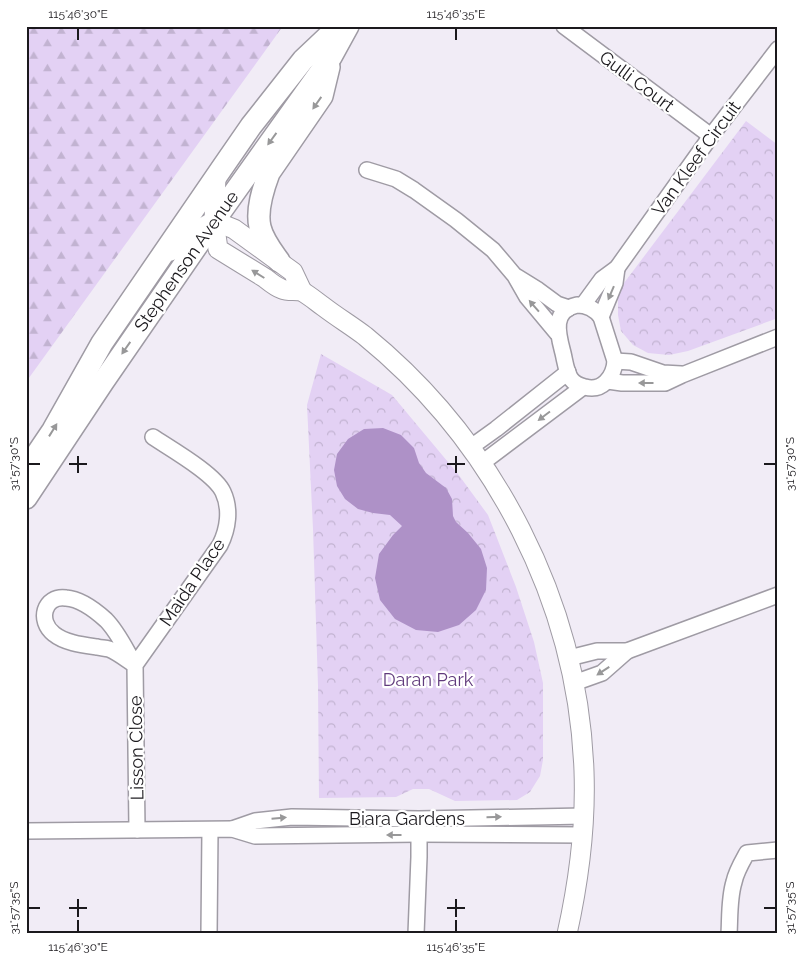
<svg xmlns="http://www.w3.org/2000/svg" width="804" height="960" viewBox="0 0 804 960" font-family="Raleway,sans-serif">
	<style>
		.forest { fill: url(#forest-firs) }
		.park { fill: url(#park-crowns) }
		.water { fill: #ae91c7 }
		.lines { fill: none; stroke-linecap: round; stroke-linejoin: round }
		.minor-casing { stroke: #9f9ba4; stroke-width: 18 }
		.tertiary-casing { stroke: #9f9ba4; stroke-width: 21 }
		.secondary-casing { stroke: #9f9ba4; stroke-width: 24 }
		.minor { stroke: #fff; stroke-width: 15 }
		.tertiary { stroke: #fff; stroke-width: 19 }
		.secondary { stroke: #fff; stroke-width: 21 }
		.oneway { fill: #989899 }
		.ticks { fill: none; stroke: #1b191d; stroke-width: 2 }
		.labels { text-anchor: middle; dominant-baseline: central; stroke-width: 4.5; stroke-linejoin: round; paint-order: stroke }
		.street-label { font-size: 18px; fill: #1b191d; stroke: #fff }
		.park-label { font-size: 18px; fill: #603a7c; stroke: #fff }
		.neatline { fill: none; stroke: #1b191d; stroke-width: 2 }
		.ticks-label { font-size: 12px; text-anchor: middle; fill: #1b191d }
	</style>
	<defs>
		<pattern id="forest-firs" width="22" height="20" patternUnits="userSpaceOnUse" patternTransform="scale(1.25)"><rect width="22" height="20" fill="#e3d1f4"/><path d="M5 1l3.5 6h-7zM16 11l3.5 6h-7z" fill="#c2b3d1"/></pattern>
		<pattern id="park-crowns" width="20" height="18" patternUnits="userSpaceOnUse" patternTransform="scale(1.25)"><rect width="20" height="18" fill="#e3d1f4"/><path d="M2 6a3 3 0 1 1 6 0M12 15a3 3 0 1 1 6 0" fill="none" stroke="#c2b3d1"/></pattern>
	</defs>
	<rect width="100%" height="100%" fill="#f1ecf6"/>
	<path class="forest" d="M26 26H283L26 382Z"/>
	<g class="park">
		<path d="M746 121 778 145V318L688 351 669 355 648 353 633 345 621 331 618 315V291Z"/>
		<path d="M321 354 392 395 458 474 488 515 516 587 534 642 543 683V760L540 776 530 792 517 800 455 801 429 789H413L396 797 319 798 318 686 313 529 307 405Z"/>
	</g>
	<path class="water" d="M383 428 401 435 414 448 419 463 426 473 446 488 452 499 453 516 456 522 468 533 481 549 487 568 486 590 476 610 459 625 438 632 416 630 395 619 380 600 375 578 379 554 393 535 402 526 390 515 373 513 358 509 345 499 337 486 334 470 337 454 348 439 364 429Z"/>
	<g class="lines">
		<defs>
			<g id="minor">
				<path d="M564 26 711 136"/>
				<path d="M367 170 396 179 414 190 456 220 493 250 515 276 527 297 557 333"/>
				<path d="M517 277 538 290 557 304 569 308"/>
				<path d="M577 305C588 305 595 309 601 317L615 361C614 377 602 392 585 387 580 386 574 383 571 379 566 372 565 361 563 353 558 334 551 311 577 305Z"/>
				<path d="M583 305 602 279 617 268 711 136 778 49"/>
				<path d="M601 317 615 283 617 268"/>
				<path d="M615 361 631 362 663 373 681 374"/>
				<path d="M608 381 622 383H665L682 375 778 337"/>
				<path d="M471 447 496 429 568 372"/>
				<path d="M482 463 583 387"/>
				<path d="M569 658 597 651H627L778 595"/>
				<path d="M574 683 602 673 627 651"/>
				<path d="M232 829 255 821 292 817 419 819 584 816"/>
				<path d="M137 830 135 665C127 660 117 652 109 649 105 648 101 648 97 647 83 645 65 643 54 634 37 621 44 595 66 598 81 599 95 610 106 620 118 632 126 650 135 665L220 545C228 529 231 509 223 492 215 474 171 449 153 437"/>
				<path d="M26 831 232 829 255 836 419 834 583 835"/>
				<path d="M209 934 210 830"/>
				<path d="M416 934 419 857V825"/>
				<path d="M729 934C730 917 729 898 734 882 736 872 742 862 747 853L778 850"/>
			</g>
			<g id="tertiary">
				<path d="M216 177 214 221 218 249C234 259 249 268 265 278 270 282 276 287 282 289 289 292 297 289 303 292 310 296 317 302 324 307 337 317 352 326 365 336 495 442 578 603 584 771 586 826 579 880 567 934"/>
				<path d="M171 251 179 241 214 221 234 229 293 272 302 291"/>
			</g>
			<g id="secondary">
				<path d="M279 261C272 251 263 240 260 227 256 210 263 189 269 173L322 96 329 67"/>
				<path d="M26 470 53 430 102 343 222 168 251 126 303 60 339 26"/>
				<path d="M26 498 103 382 214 221 331 57 348 26"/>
			</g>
		</defs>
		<use href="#minor" class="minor-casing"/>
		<use href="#tertiary" class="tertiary-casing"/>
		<use href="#secondary" class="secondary-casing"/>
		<use href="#minor" class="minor"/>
		<use href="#tertiary" class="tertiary"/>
		<use href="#secondary" class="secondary"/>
	</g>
	<defs><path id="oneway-solid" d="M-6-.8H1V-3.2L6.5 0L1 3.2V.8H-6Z" transform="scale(1.25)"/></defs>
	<g class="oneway">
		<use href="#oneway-solid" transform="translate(317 103) rotate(125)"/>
		<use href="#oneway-solid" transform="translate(272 139) rotate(126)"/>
		<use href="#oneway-solid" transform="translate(258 274) rotate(-148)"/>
		<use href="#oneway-solid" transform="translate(611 293) rotate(113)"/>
		<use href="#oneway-solid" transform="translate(534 306) rotate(-131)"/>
		<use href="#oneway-solid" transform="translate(126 348) rotate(125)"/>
		<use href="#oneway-solid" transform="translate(646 383) rotate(180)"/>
		<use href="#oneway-solid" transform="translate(544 416) rotate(143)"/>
		<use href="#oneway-solid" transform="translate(53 430) rotate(-58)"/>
		<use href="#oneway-solid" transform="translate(603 671) rotate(147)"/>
		<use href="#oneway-solid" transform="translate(494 817) rotate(-1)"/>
		<use href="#oneway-solid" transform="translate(279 818) rotate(-5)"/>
		<use href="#oneway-solid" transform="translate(394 835) rotate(180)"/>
	</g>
	<path class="ticks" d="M78 28V40M456 28V40M78 456V473M456 456V473M28 464H40M69 464H87M447 464H465M764 464H776M78 899V917M456 899V917M28 908H40M69 908H87M447 908H465M764 908H776M78 920V932M456 920V932"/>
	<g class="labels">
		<g class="street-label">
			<text transform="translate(637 81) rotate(37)">Gulli Court</text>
			<text transform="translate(696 158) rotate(-54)">Van Kleef Circuit</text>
			<text transform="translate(186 261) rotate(-55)">Stephenson Avenue</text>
			<text transform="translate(192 582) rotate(-56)">Maida Place</text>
			<text transform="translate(136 748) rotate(-91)">Lisson Close</text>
			<text x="407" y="818">Biara Gardens</text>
		</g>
		<g class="park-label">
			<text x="428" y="679">Daran Park</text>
		</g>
	</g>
	<rect width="804" height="960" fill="none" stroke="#ffffff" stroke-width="55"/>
	<rect x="28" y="28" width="748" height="904" class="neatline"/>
	<g class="ticks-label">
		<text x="78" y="18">115°46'30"E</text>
		<text x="456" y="18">115°46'35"E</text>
		<text transform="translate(14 464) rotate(-90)" y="4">31°57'30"S</text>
		<text transform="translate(790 464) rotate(-90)" y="4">31°57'30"S</text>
		<text transform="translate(14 908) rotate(-90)" y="4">31°57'35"S</text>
		<text transform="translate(790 908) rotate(-90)" y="4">31°57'35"S</text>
		<text x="78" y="951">115°46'30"E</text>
		<text x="456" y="951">115°46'35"E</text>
	</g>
</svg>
